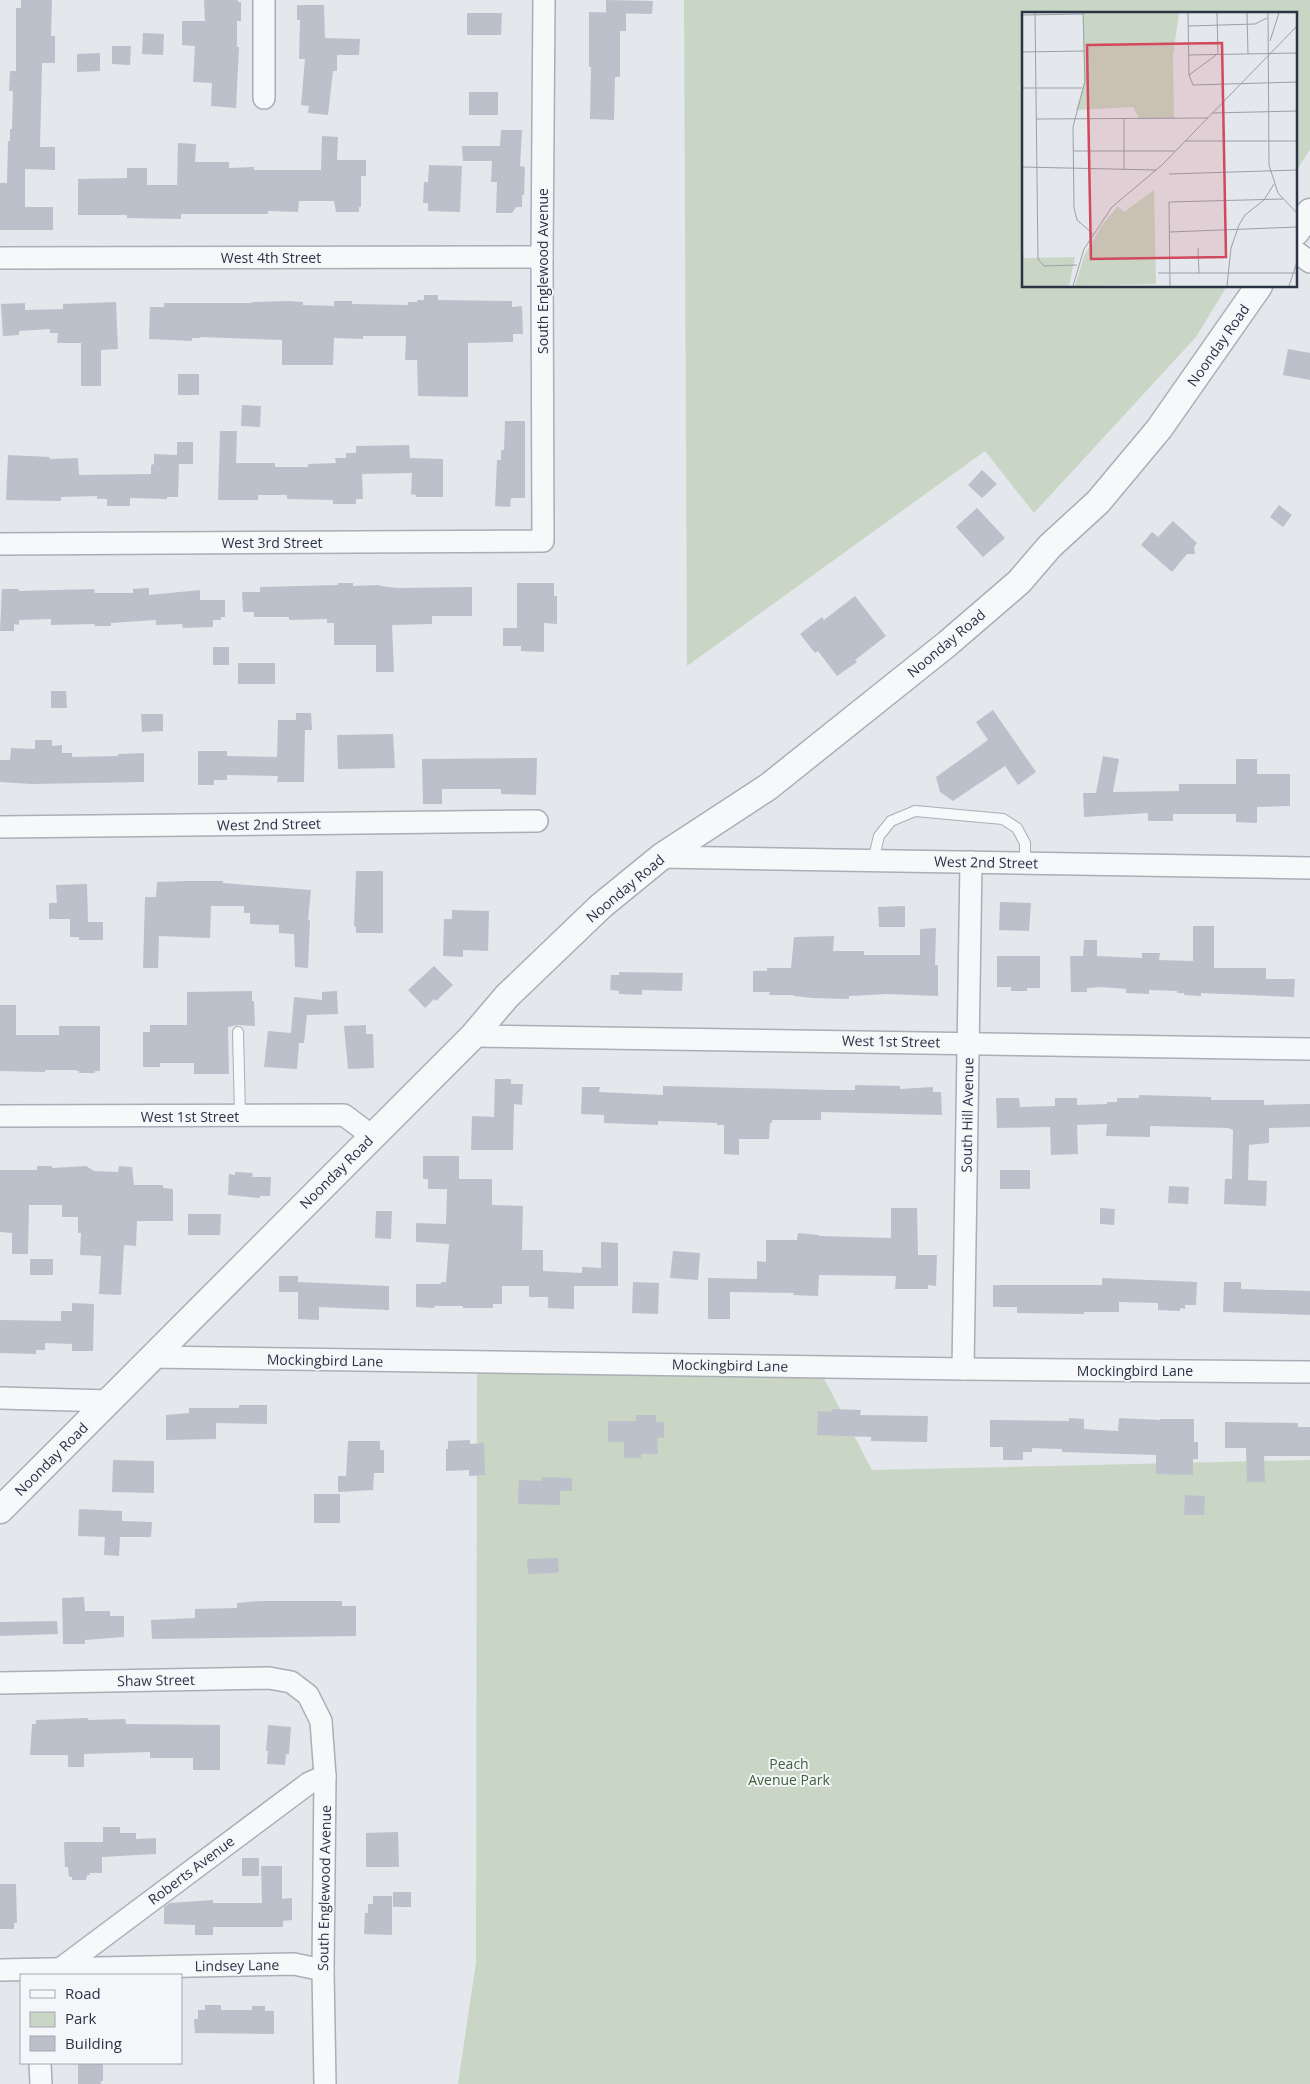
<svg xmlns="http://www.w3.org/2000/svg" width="1310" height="2084" viewBox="0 0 1310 2084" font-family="'Open Sans',sans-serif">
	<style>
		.green { fill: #c9d6c5 }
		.building { fill: #bbc0ca }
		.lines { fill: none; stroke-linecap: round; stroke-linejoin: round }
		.service-casing { stroke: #a9aeb7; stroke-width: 12 }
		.minor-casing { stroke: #a9aeb7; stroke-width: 24 }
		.tertiary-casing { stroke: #a9aeb7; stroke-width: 29 }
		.service { stroke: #f7f8fa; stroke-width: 10 }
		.minor { stroke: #f7f8fa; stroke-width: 21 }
		.tertiary { stroke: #f7f8fa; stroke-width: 26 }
		.labels { text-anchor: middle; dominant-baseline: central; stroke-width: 4; stroke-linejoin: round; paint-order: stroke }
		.street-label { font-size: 14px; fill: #2b3445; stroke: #f4f6f9 }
		.park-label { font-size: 14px; fill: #3f6138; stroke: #f4f6f9 }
		.inset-road { fill: none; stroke: #9a9fa9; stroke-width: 1 }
		.view { fill: #d1495b; fill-opacity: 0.15; stroke: #d1495b; stroke-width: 2.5 }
		.inset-edge { fill: none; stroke: #2b3445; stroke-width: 2.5 }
	</style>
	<rect width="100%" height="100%" fill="#e4e7ec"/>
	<g class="green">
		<path d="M684 0H1310V149L1296 172V14H1024V286H1227L1196 337 1034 513 985 451 687 666Z"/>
		<path d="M477 1362 818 1367 872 1470 1310 1460V2084H458L476 1962Z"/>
	</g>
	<g class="building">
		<path d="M21 0H52L51 36H55V63H42L40 147H55V170L25 169V207H53V230H0V183H7L8 141H10V129H12L13 91H9L10 71H16V8H21Z"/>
		<path d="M204 0H238V2H241V21H237V47H239L236 108 211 106 212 83 193 82 195 46 182 45V21H205Z"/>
		<path d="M606 0 653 1 652 14 606 13Z"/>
		<path d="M297 5H324L325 38 360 39 359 55H337V71H333L328 115 308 113 309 106 301 105 305 59H299L300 20H297Z"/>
		<path d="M589 12 626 13V31H620V77H615L614 120 590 119 591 67H589Z"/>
		<path d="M467 13H502L501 35H467Z"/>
		<path d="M143 33 164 34 163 55 142 54Z"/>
		<path d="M112 46H131L130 65 112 64Z"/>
		<path d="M100 53V71L77 72V54Z"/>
		<rect x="469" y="92" width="29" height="23"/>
		<path d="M501 130H522L520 166 525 167 524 195H522V207H516L512 213H496L497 182H491L492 161H463L462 146H500Z"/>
		<path d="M322 136 338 137 337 160H366V176H361V207H359V212H336L334 201H299L298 212 268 211V214H181V219L127 218V215H78V179L127 178V168H147V185H177L178 143 196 144 195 162H229V168L254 167V170H321Z"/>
		<path d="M429 165 462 166 460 212 428 211V203H423L424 182H428Z"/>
		<path d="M424 295H438V300L512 301V307L522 306 523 334H513V342L468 343V397L418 396 417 360H405L406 336H363V339L334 338 333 365H282V340L200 337V338H192V341L149 339 150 307H164V303H252V302L289 301 303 302V305L334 306V301H352V304L408 305V302H417V300H424Z"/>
		<path d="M116 302 118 349 101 350V386H81V343H57L58 333H50V329L19 331V335L3 336 1 304 25 303V310L63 309V304Z"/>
		<path d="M1288 349 1310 353V380L1283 375Z"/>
		<rect x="178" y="374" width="21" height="21"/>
		<path d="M242 405 261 406 260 427 241 426Z"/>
		<path d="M505 421H525V498H511L510 507 495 506 497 460H501V450H504Z"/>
		<path d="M220 431H237L236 463H275V467H308V464L336 463 335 458H346V453H356V446L409 445 410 458 443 459V497H416V495L411 494 412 473 362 474 363 499H356V504H333V500L287 499V495H258V500H218Z"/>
		<path d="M177 442H193V464H179L178 497H167V499L130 498V506H107V499H97V496L61 497V501L6 500 8 455 50 457 49 459 78 458 79 475 151 474V465L154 464V454L177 455Z"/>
		<path d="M982 470 997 484 982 498 968 485Z"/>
		<path d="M1279 505 1292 515 1283 527 1270 517Z"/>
		<path d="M977 508 1005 538 983 557 956 527Z"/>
		<path d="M1173 521 1197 543 1194 547 1195 554H1187L1172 572 1141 545 1152 532 1158 537Z"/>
		<path d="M338 583H353V586L380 585V586L398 588 472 587V616H432V624L392 625 394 672H376V645H334V623H327V619L289 620V617H254V612H243L242 592H260V587L338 585Z"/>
		<path d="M517 583H554V596H557V624L544 623V652L521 651V646H503V628H517Z"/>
		<path d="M149 588V595L200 590V600H225V617H221V620H213V627L183 628 182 624 156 625V620L111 623V626H94L95 624 51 625V619L19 620V625L14 624V631H0L2 589H19V591L94 589 95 593H133V589Z"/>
		<path d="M855 596 886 636 855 660 857 662 837 676 818 651 815 653 800 634 822 617 824 620Z"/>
		<rect x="213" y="647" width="16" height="18"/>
		<rect x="238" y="663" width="37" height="21"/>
		<path d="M51 691H66L67 708H51Z"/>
		<path d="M993 710 1036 772 1018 785 1005 766 953 801 940 792 936 777 988 740 976 722Z"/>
		<path d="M296 713H311L312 730H305L304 782H277L278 776 227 775V780H214V785H198V751H227V756L277 757 278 720H296Z"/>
		<path d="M141 714H163V731L142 732Z"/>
		<path d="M393 734 395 768 338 769 337 735Z"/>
		<path d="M35 740H52V746L62 745V753H72V757L118 756V754L144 753V782L31 784 0 782V760H10L11 748 35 749Z"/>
		<path d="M1103 756 1119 759 1113 792 1179 791V784H1236V759H1257V774H1290V806L1257 807V823L1236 822V814H1173V821H1148V813L1084 817 1083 793H1096Z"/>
		<path d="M537 758 536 795 501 794V789H442V804H423L422 759Z"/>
		<path d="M356 871H383V933H356V927L354 926Z"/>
		<path d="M186 881H223V883L311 890 308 920H310L308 968 295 967 294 934 279 933V925L250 924V913H244V906H211L210 938 159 936 158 968H143L145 897H156L157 882Z"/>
		<path d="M87 884 88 922H103V940H79V937H70V919H49V903H57L56 885Z"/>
		<path d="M1000 902 1031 903 1029 931 999 930Z"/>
		<path d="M905 906V927H879L878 907Z"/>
		<path d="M452 910 489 911 488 951 463 950V957L443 956 444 919H452Z"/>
		<path d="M1193 926H1214V968H1266V979H1295L1294 997 1201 993V996L1184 995V993H1177V991L1149 990V994L1126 993V989L1102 987 1087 988V992H1071L1070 956H1083L1084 940H1097V956L1142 958V953H1160L1159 960 1193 961Z"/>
		<path d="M936 928 935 965H938V996L887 994 849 996V999L813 998 794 996V995H769L770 992H753V971H767V968H791L794 937 834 936 833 951H864V955H920V929Z"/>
		<path d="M997 956H1040V988H1027V991H1011V987H997Z"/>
		<path d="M434 966 453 985 436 1001 434 999 425 1008 408 990Z"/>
		<path d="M619 972 683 973 682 991 642 990V995L619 994V991L610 990 611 975H619Z"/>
		<path d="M252 991V1001H254L255 1026 238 1025 228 1027 229 1074H194V1063H160V1067H143V1032H150V1025H187V992Z"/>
		<path d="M337 991 338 1014 307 1015 304 1043H299L297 1069 264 1067 268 1031 291 1033 294 997 322 1000V992Z"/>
		<path d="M0 1005H16V1035H59V1026H100V1071H95V1073H79V1071L74 1070H45V1072L0 1071Z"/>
		<path d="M366 1025V1034H373L374 1068 348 1069 344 1026Z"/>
		<path d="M495 1079H511V1084H523L522 1105 514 1104 513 1150H471L472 1116 494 1117Z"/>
		<path d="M855 1085 900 1086V1089L933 1087V1092H941L942 1115 821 1112V1120H772V1123H770L769 1139H739V1155L724 1154V1125H717V1123L658 1121V1125L604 1123V1115L581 1114 582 1087H600L599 1092 663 1095V1086L832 1090H855Z"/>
		<path d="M1139 1095 1211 1097V1100H1264V1105L1310 1104V1127L1269 1128V1143L1249 1145 1248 1180 1267 1181 1266 1206 1224 1204 1225 1179H1232L1233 1130 1228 1128 1150 1126V1137L1106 1136 1107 1124 1077 1125 1078 1154 1051 1155 1050 1127 997 1128 996 1098H1019L1020 1107 1055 1106V1098H1077V1105L1107 1104V1102H1117V1098H1139Z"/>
		<path d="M423 1156H459V1179H492V1205L523 1206 522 1250H543V1271L582 1273V1267L601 1268V1242L618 1243V1286H574V1309L548 1308V1297H529V1286H502V1304H493V1308H463V1306H435L434 1308 416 1307V1284H441V1282H446L449 1244 416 1242V1223L446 1224 447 1189H428V1179H423Z"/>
		<path d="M37 1166H52V1168L86 1166 94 1171 118 1172 119 1166 132 1167 134 1185H163V1188L173 1189V1221H137L136 1246 124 1245 121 1295 99 1294 101 1256 80 1255 81 1233H78V1217H62V1205H29L28 1254H12V1233L0 1232V1170H37Z"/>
		<rect x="1000" y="1170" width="30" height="19"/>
		<path d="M235 1172 253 1173 252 1177H271L270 1196H260V1198L228 1195 229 1174 235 1175Z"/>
		<path d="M1169 1186 1189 1187 1188 1204 1168 1203Z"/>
		<path d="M891 1208H917L918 1255H937L936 1286 928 1285V1289H895L896 1276 819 1275 818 1296 793 1295 794 1293 730 1292V1319H708V1278L757 1279V1261L766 1262V1240H797L798 1233 819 1235V1236L891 1238Z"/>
		<path d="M1100 1208 1115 1209 1114 1225 1100 1224Z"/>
		<path d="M376 1211H392L391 1239 375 1238Z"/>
		<path d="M188 1214H221L220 1235H188Z"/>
		<path d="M673 1251 700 1253 698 1280 670 1278Z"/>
		<rect x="30" y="1259" width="23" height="16"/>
		<path d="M279 1276H298V1282L389 1286V1310L319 1307V1320L298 1319V1292H279Z"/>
		<path d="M1102 1278 1197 1282 1196 1305H1185V1309L1180 1308V1311L1158 1310V1303L1119 1302V1312H1084V1314L1017 1313V1307H993V1285H1102Z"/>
		<path d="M633 1282 659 1283 658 1314 632 1313Z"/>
		<path d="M1224 1282H1241V1289L1310 1291V1315L1223 1312Z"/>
		<path d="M72 1303 94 1304 93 1351H72V1344L45 1343V1350H36V1354L0 1353V1320L61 1321V1311H72Z"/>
		<path d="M239 1405H267V1424L216 1423V1439L166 1440V1415L189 1413V1408H239Z"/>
		<path d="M832 1409 861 1410 860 1415 928 1416 927 1442 871 1441V1437L817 1435 818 1411 832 1412Z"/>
		<path d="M636 1415H656V1422H664V1438H657L658 1454H641V1458H624V1442H608V1421H636Z"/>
		<path d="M1069 1418 1084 1419V1429L1118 1431 1119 1418 1160 1420V1419H1194V1442H1198V1459H1193V1475L1156 1474V1455L1062 1452V1449L1032 1448V1452H1023V1460H1003V1447H990V1420L1069 1421Z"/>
		<path d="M1225 1422 1298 1423V1427H1310V1456H1264L1265 1482H1247L1246 1448H1225Z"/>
		<path d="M470 1440V1444L484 1443 485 1475 469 1476V1470L446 1471V1449H448V1441Z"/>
		<path d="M348 1441H380V1450H384V1473H374L373 1490 338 1492V1476H346Z"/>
		<path d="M113 1460 154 1461V1493L112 1492Z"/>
		<path d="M542 1477 572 1478V1491H560V1505L518 1504 519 1480 542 1481Z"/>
		<rect x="314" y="1494" width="26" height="29"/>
		<path d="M1185 1495 1205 1496 1204 1515H1184Z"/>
		<path d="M79 1509 122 1511V1521L152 1522 151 1537H120L119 1556 104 1555 105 1537 78 1536Z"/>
		<path d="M558 1558 559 1571 556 1573 528 1574 527 1559Z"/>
		<path d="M84 1597 85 1611H110V1616H124V1637L85 1640V1644H63L62 1598Z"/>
		<path d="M260 1601H342V1606H356V1636L152 1639 151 1620 195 1618V1609L237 1608V1603Z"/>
		<path d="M57 1621 58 1634 0 1636V1622Z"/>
		<path d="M88 1718V1720L125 1719 126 1724 220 1725V1770H193V1758H150V1752L84 1754V1767H68V1755H30L32 1724H36V1720Z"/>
		<path d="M268 1725 291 1727 289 1754H286L285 1765 267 1764 268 1751H266Z"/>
		<path d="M103 1827H120V1833H136V1839L156 1838V1854L102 1857V1873H90V1875H87L86 1880H72V1877H69L68 1867H65L64 1842H103Z"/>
		<path d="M398 1832 399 1867H366V1833Z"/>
		<rect x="242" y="1858" width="17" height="18"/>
		<path d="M261 1866H282V1899L292 1898V1920L283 1921V1927H213V1935H195V1925L164 1924V1907L170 1903 213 1900V1903H262Z"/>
		<path d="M0 1884H16L17 1923H14V1929H0Z"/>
		<rect x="393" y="1892" width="18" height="15"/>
		<path d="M373 1896H392V1935L364 1934 365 1913H368V1904H373Z"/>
		<path d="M205 2005H221V2010H252V2006H265V2011H274V2034L195 2033 194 2019H198V2010H205Z"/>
		<path d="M78 2063H103V2081H101V2084H78Z"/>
	</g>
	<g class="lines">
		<defs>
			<g id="service">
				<path d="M873 861 879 836 891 821 915 811 1003 819 1017 828 1025 843V863"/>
				<path d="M238 1032 240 1115"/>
			</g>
			<g id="minor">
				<path d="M264 0V98"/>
				<path d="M1296 252 1310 262"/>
				<path d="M0 258 542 257"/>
				<path d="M0 544 543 541 542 257 544 0"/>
				<path d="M0 827 537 821"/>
				<path d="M661 857 1310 868"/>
				<path d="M473 1036 1310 1049"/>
				<path d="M0 1116 344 1115 372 1136"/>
				<path d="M150 1357 963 1369 1310 1372"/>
				<path d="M963 1369 971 862"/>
				<path d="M0 1398 109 1401"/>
				<path d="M0 1683 269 1678 291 1682 308 1695 321 1721 325 1776 323 1970 325 2084"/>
				<path d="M60 1969 309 1783 325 1776"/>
				<path d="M0 1970 294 1964 323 1970"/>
				<path d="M40 2063 41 2084"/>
			</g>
			<g id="tertiary">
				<path d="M1296 232 1310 212"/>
				<path d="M0 1510 473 1036 507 996 601 906 661 857 768 787 947 644 1019 582 1050 546 1098 502 1159 429 1259 286"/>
			</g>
		</defs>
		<use href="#service" class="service-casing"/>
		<use href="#minor" class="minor-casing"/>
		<use href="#tertiary" class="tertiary-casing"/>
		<use href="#service" class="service"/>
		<use href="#minor" class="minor"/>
		<use href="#tertiary" class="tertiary"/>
	</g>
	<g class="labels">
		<g class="street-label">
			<text x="271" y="257">West 4th Street</text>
			<text transform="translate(542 271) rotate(-90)">South Englewood Avenue</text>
			<text transform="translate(1218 345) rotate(-55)">Noonday Road</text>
			<text x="272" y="542">West 3rd Street</text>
			<text transform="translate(946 643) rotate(-40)">Noonday Road</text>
			<text transform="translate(269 824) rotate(-1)">West 2nd Street</text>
			<text transform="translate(986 862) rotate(1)">West 2nd Street</text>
			<text transform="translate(625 888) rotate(-40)">Noonday Road</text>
			<text transform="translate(891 1041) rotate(1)">West 1st Street</text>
			<text transform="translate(967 1115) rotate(-89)">South Hill Avenue</text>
			<text x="190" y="1116">West 1st Street</text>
			<text transform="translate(336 1172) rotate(-45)">Noonday Road</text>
			<text transform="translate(325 1360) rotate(1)">Mockingbird Lane</text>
			<text transform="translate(730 1365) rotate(1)">Mockingbird Lane</text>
			<text x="1135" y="1370">Mockingbird Lane</text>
			<text transform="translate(51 1459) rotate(-45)">Noonday Road</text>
			<text transform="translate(156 1680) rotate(-1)">Shaw Street</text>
			<text transform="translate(191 1870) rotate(-37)">Roberts Avenue</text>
			<text transform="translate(324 1888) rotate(-89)">South Englewood Avenue</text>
			<text transform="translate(237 1965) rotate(-1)">Lindsey Lane</text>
		</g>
		<g class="park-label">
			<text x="789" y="1763">Peach<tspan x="789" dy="16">Avenue Park</tspan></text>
		</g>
	</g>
	<g transform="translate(1022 12)">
		<rect width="275" height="275" fill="#e4e7ec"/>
		<path d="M61 1H157L151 44 152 106H117L111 95 54 98 62 72ZM132 178 134 272 53 274 62 244 80 213 96 194 102 200ZM0 227 2 246 53 245 47 274H1Z" fill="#c9d6c5"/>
		<path class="inset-road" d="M13 1 16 247 22 254 55 253M61 1 63 69 51 115 52 196 55 208 71 222M166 1 167 63 171 73 275 70M195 1 196 43M225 1 226 42M246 1 247 153 256 181 275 201M0 3 61 2M166 14 233 12 245 6M248 29 257 1M0 40 62 39M167 43 275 41M167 63 194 43M0 76H60M190 101 275 99M102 106V158M14 107 186 106M163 129H275M51 139H153M0 155 134 158M147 162 275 158M148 220 275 215M176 236 177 261M136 261H275M51 274 62 237 90 195 140 153 275 14M148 274 147 190 261 187M205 274 209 236 217 213 223 203 242 188 252 172M267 274 275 250"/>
		<path class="view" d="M200 31 204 245 69 247 65 33Z"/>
		<rect width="275" height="275" class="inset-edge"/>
	</g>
	<rect x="20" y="1974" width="162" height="90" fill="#f4f6f9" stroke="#a4a8b1"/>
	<rect x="30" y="1990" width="25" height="8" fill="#f7f8fa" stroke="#a4a8b1"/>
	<text x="65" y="1999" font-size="15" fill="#2b3445">Road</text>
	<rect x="30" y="2012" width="25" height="15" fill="#c9d6c5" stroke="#a4a8b1"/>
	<text x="65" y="2024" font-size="15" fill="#2b3445">Park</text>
	<rect x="30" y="2036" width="25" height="15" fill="#bbc0ca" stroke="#a4a8b1"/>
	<text x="65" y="2049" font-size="15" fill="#2b3445">Building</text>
</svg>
